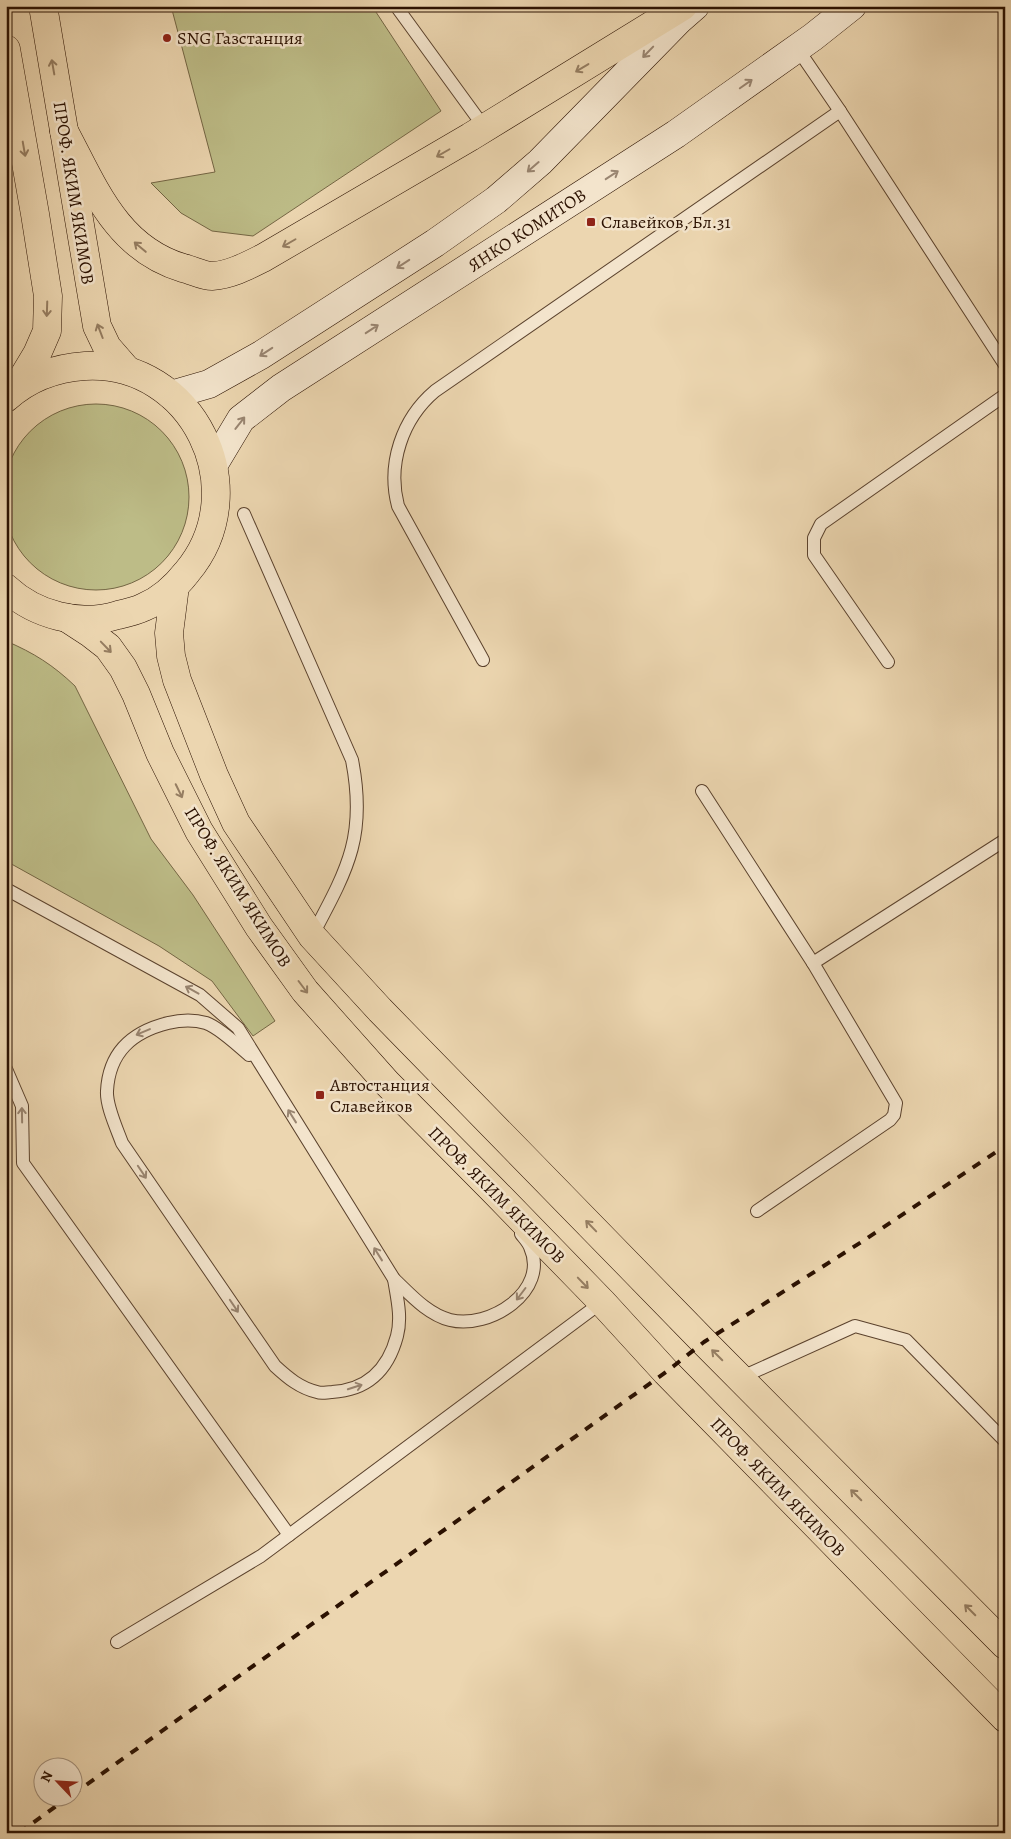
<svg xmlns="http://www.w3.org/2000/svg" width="1011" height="1839" viewBox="0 0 1011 1839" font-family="Alegreya,serif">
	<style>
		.green { fill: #bdbc87; stroke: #746644 }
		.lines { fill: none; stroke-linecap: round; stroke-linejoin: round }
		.service-casing { stroke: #5b422d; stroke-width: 14 }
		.secondary-casing { stroke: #2b1101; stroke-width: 29 }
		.trunk-casing { stroke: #2b1101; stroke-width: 29 }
		.service { stroke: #f3e4cc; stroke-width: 12 }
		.secondary { stroke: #f3e4cc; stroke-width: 28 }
		.trunk { stroke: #ecd6b0; stroke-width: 28 }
		.rail { stroke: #2b1101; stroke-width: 4; stroke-dasharray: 9 9; stroke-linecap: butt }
		.oneway { stroke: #998571 }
		.oneway2 { stroke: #957d61 }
		.poi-dot { fill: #8f2418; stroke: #f3e4cc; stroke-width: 2 }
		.labels { text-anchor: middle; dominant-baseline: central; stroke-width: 5; stroke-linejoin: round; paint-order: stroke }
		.poi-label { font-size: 18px; fill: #2b1101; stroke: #f3e4cc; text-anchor: start }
		.street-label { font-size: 18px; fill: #2b1101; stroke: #f3e4cc }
	</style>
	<rect width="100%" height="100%" fill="#ecd6b0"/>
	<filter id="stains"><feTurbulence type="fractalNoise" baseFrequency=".004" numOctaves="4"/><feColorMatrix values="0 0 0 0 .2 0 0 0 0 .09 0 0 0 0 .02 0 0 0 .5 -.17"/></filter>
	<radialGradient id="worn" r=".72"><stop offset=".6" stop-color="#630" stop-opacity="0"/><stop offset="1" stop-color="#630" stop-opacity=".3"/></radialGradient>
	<g class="green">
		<path d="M171 6H372L441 111 253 236 212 231 181 213 151 183 215 172Z"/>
		<circle cx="96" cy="497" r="93"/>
		<path d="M6 641C34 653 53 665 75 686L151 839 193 895 275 1021 253 1036 212 981 159 946 6 861Z"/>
	</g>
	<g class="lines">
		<defs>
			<g id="service">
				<path d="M396 6 484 127"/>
				<path d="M797 48 840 111 1005 365"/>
				<path d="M244 514 352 760C367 837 347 870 312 936"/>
				<path d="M483 660 398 506C387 464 402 419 435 391L840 111"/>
				<path d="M888 662 814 555V538L821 524 1005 395"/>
				<path d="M702 791 813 963 896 1103 894 1115 890 1120 757 1211"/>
				<path d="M6 889 200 995 238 1028 394 1279C410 1294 427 1314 450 1320 489 1330 550 1291 530 1247 528 1242 524 1238 521 1234"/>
				<path d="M813 963 1005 840"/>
				<path d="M249 1055C239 1046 218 1027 206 1023 193 1019 180 1020 168 1023 132 1032 109 1052 107 1091 106 1106 117 1129 122 1143L275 1366C288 1378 300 1388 317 1392 322 1394 327 1392 332 1392 367 1390 388 1370 397 1336 402 1317 397 1298 394 1279"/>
				<path d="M6 1069 22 1106 23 1163 289 1535"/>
				<path d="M740 1378 855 1326 906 1340 1005 1441"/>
				<path d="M117 1642 261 1556 602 1302"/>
			</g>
			<g id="secondary">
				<path d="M171 395 209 384 261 355 435 243 496 200 540 162 679 20 695 6"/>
				<path d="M214 464 241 419 281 388 676 134 813 37 852 6"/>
			</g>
			<g id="trunk">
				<path d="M43 6 97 326 107 347 127 370"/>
				<path d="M6 49 35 214 48 296 47 331 37 354 16 389"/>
				<path d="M64 131C94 187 116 248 183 268 192 270 203 276 212 276 230 275 247 266 263 258L470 137 683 6"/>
				<path d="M6 398C28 378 55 368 85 366 193 360 256 490 187 572 176 586 161 600 144 607 136 611 127 613 118 615 80 627 35 615 6 588"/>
				<path d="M175 586 169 633 171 656 177 680 214 775 236 823 312 936 380 1010 704 1342 1005 1645"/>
				<path d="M67 618 90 633 108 647 123 668 136 694 160 753 199 831 259 927 305 991 386 1082 493 1190 602 1302 666 1372 1005 1718"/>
			</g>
		</defs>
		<use href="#service" class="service-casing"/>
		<use href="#secondary" class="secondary-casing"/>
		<use href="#trunk" class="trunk-casing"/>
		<use href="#service" class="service"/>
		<use href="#secondary" class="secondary"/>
		<use href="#trunk" class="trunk"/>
		<g class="rail">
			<path d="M72 1795 666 1372 704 1342 863 1241 1005 1146"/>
			<path d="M19 1833 70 1796"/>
		</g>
	</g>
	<defs><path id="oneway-shaft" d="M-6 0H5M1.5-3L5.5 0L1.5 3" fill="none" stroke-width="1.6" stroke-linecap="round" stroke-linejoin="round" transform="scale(1.25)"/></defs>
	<g class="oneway">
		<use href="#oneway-shaft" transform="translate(648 52) rotate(134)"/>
		<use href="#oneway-shaft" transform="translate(746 84) rotate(-35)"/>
		<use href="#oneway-shaft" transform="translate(533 167) rotate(139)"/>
		<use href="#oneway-shaft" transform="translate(612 175) rotate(-33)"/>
		<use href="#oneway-shaft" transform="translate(403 264) rotate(147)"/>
		<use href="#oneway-shaft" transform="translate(372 329) rotate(-33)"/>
		<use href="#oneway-shaft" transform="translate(266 352) rotate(147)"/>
		<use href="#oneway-shaft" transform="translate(240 423) rotate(-52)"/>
		<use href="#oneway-shaft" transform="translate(192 990) rotate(-151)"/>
		<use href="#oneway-shaft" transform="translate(143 1032) rotate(157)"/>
		<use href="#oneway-shaft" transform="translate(22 1115) rotate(-91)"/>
		<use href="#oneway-shaft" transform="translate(292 1116) rotate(-122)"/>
		<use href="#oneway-shaft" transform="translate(142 1172) rotate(56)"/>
		<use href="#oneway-shaft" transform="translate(378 1254) rotate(-122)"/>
		<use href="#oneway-shaft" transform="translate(521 1294) rotate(127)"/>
		<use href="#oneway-shaft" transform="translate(234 1306) rotate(56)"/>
		<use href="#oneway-shaft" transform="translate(355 1387) rotate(-18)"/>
	</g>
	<g class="oneway2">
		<use href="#oneway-shaft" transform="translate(53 67) rotate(-100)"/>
		<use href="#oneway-shaft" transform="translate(582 68) rotate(149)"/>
		<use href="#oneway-shaft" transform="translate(24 149) rotate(80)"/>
		<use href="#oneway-shaft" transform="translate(443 153) rotate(150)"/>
		<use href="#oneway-shaft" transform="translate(289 243) rotate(150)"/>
		<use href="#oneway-shaft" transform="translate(140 247) rotate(-140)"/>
		<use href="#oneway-shaft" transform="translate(47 309) rotate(92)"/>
		<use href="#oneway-shaft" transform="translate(100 331) rotate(-111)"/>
		<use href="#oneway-shaft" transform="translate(106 647) rotate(46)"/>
		<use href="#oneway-shaft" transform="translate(179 791) rotate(64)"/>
		<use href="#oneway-shaft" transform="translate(303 987) rotate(53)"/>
		<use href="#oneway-shaft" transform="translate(591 1226) rotate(-134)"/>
		<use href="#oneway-shaft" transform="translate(583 1283) rotate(46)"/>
		<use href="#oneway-shaft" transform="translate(717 1355) rotate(-135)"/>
		<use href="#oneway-shaft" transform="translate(856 1495) rotate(-135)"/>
		<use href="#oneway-shaft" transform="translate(970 1610) rotate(-135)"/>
	</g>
	<g class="poi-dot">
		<circle cx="167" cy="38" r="5"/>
		<rect x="586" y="217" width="10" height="10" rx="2.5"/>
		<rect x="315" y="1090" width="10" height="10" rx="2.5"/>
	</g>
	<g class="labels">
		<g class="poi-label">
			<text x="177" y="38">SNG Газстанция</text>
			<text x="601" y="222">Славейков, Бл.31</text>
			<text x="330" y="1085">Автостанция<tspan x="330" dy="21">Славейков</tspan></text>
		</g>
		<g class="street-label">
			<text transform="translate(74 193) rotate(81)">ПРОФ. ЯКИМ ЯКИМОВ</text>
			<text transform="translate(527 230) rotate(-33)">ЯНКО КОМИТОВ</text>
			<text transform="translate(238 887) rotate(58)">ПРОФ. ЯКИМ ЯКИМОВ</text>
			<text transform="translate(497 1195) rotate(45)">ПРОФ. ЯКИМ ЯКИМОВ</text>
			<text transform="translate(778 1487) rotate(46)">ПРОФ. ЯКИМ ЯКИМОВ</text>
		</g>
	</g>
	<rect width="1011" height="1839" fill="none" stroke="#ecd6b0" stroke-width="25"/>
	<rect x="8" y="8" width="996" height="1824" fill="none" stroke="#2b1101" stroke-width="2.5"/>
	<rect x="12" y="12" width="986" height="1814" fill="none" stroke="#2b1101"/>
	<g transform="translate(58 1782) rotate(295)"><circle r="24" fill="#f3e4cc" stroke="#a3907b"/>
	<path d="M0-4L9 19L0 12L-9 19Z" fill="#8f2418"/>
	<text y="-8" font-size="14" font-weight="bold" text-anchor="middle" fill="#2b1101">N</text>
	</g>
	<rect width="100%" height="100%" filter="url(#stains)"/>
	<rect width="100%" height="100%" fill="url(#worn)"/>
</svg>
